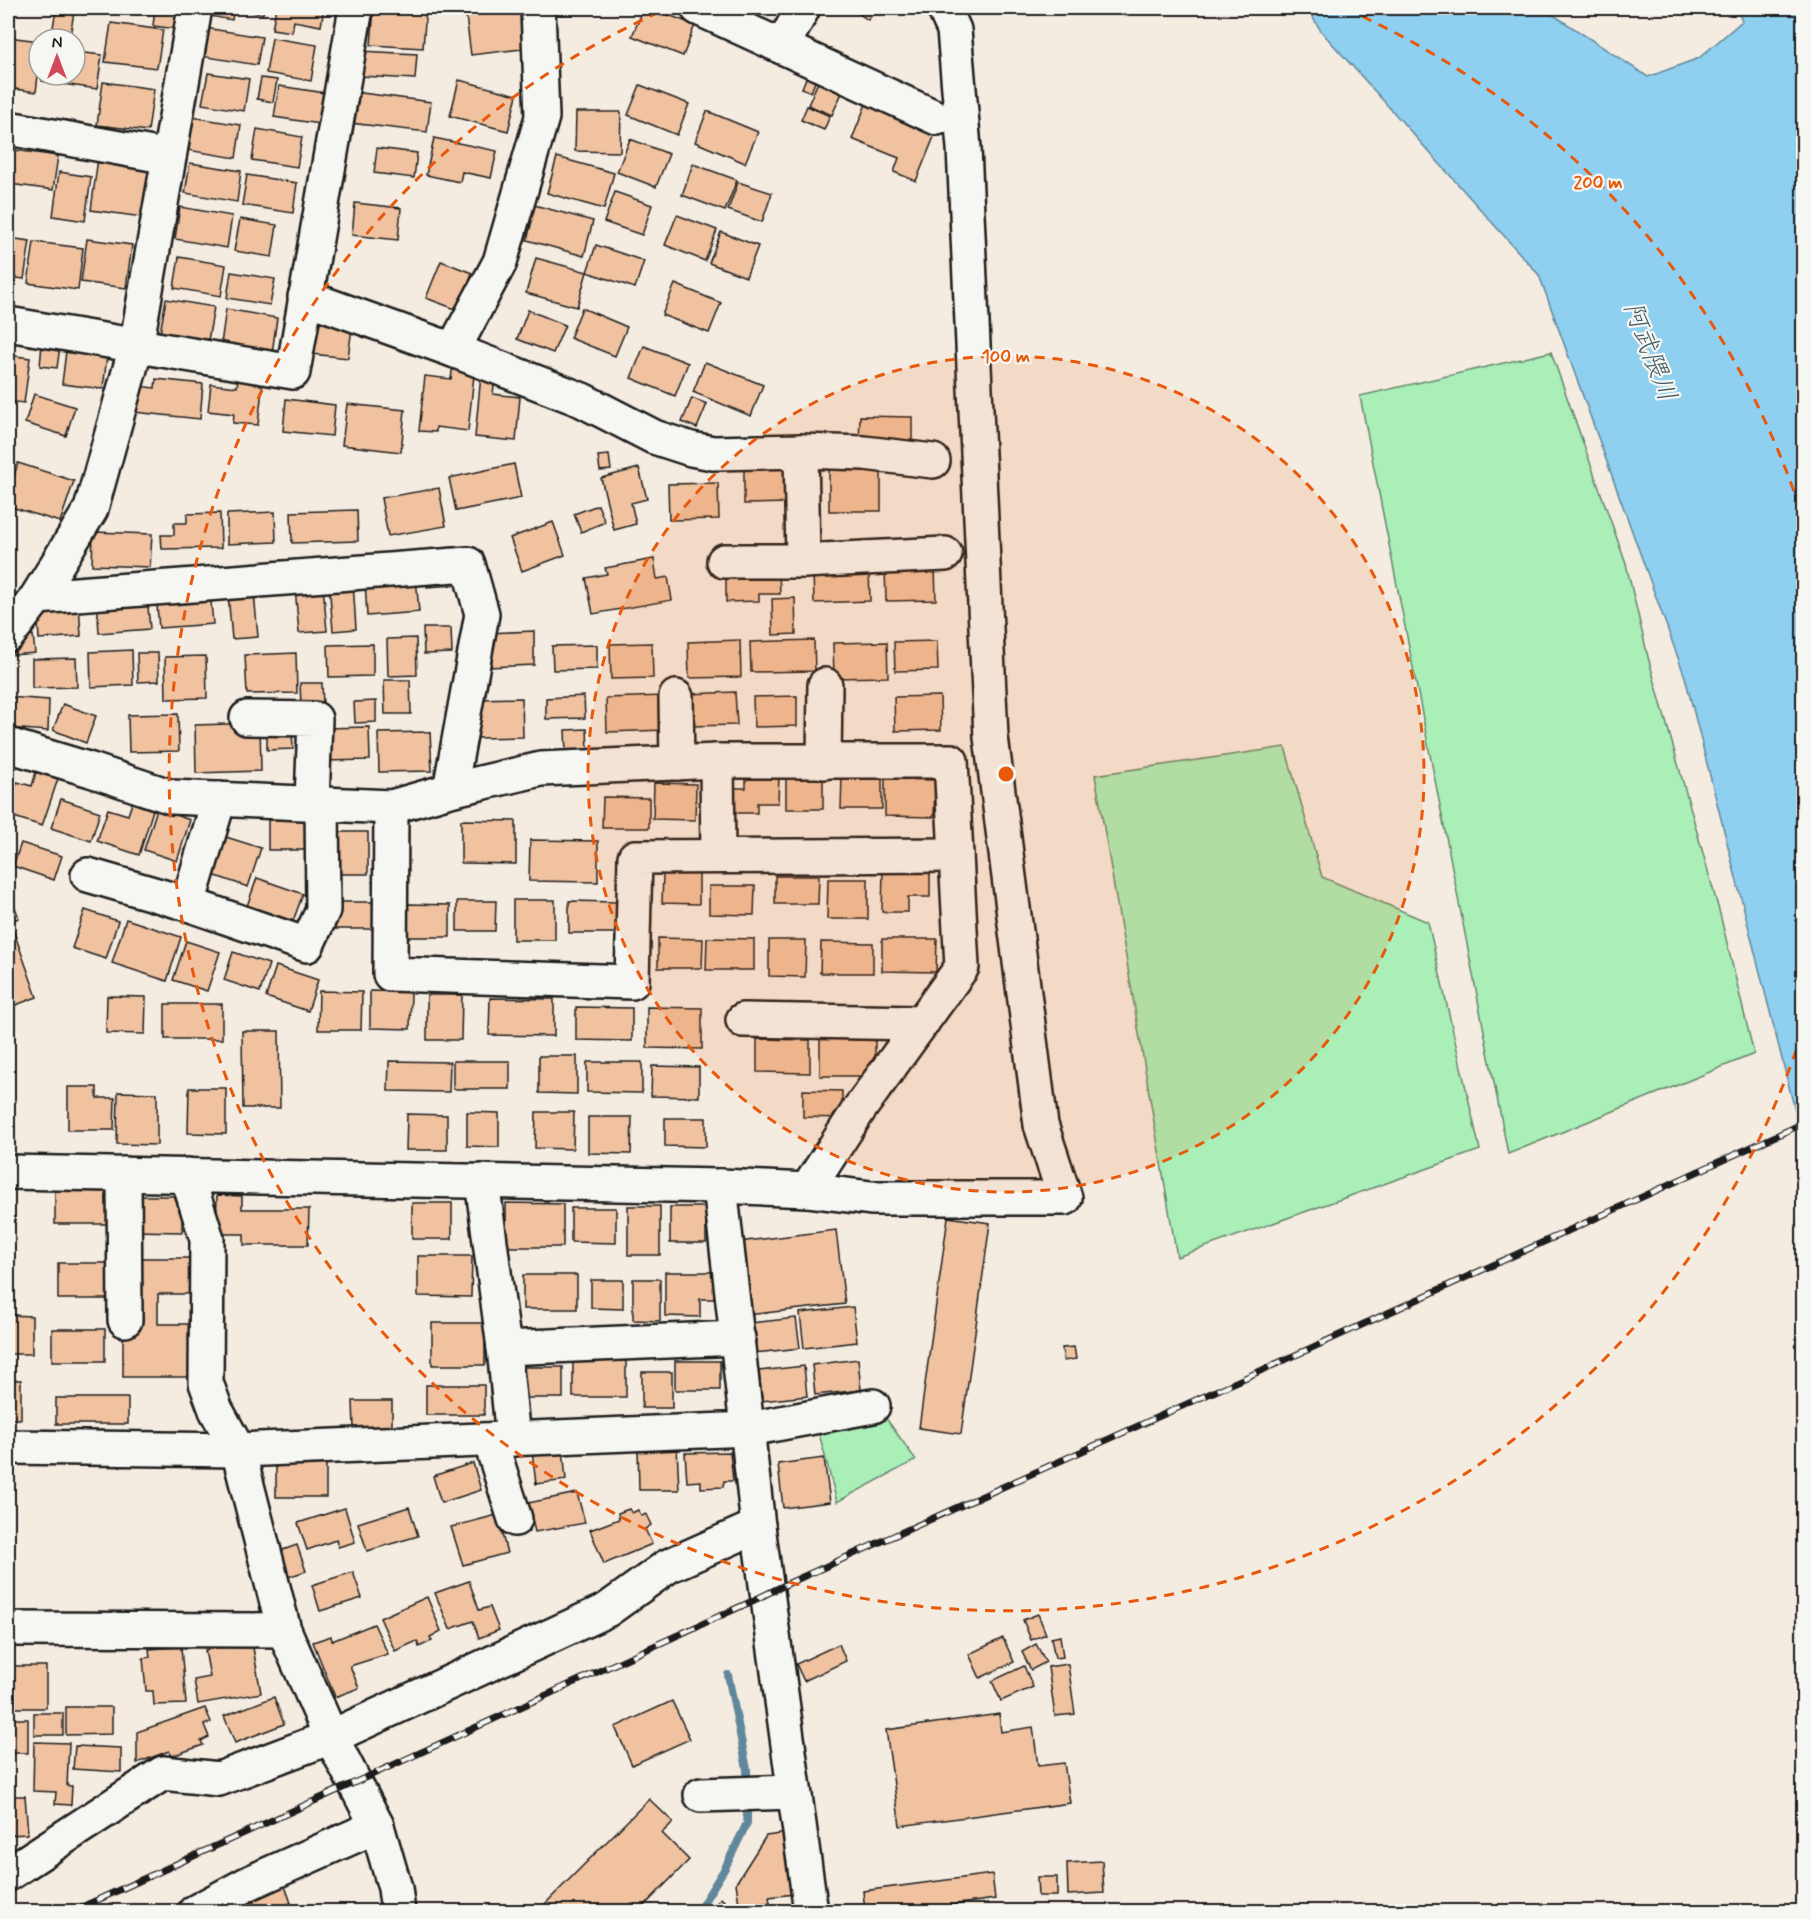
<svg xmlns="http://www.w3.org/2000/svg" width="1811" height="1919" viewBox="0 0 1811 1919" font-family="Mynerve,'Klee One',sans-serif">
	<style>
		.green { fill: #aaeeb8; stroke: #63856a; stroke-width: 1.5 }
		.water { fill: #8fcff0; stroke: #61879b; stroke-width: 1.5 }
		.lines { fill: none; stroke-linecap: round; stroke-linejoin: round }
		.stream { stroke: #61879b; stroke-width: 8 }
		.building { fill: #f0c29f; stroke: #1c1c1c; stroke-width: 1.5 }
		.minor-casing { stroke: #1c1c1c; stroke-width: 38 }
		.minor { stroke: #f6f6f2; stroke-width: 33 }
		.rail-casing { stroke: #1c1c1c; stroke-width: 7 }
		.rail { stroke: #f6f6f2; stroke-width: 4.5; stroke-dasharray: 14; stroke-linecap: butt }
		.ring { fill: none; stroke: #e8590c; stroke-width: 3; stroke-dasharray: 10 8 }
		.labels { text-anchor: middle; dominant-baseline: central; stroke-width: 4.5; stroke-linejoin: round; paint-order: stroke }
		.water-label { font-size: 26px; font-style: italic; fill: #445b66; stroke: #f6f6f2 }
		.centre { fill: #e8590c; stroke: #f6f6f2; stroke-width: 3 }
		.ring-label { font-size: 18px; text-anchor: middle; font-weight: bold; fill: #e8590c; stroke: #f6f6f2; stroke-width: 4.5; stroke-linejoin: round; paint-order: stroke }
	</style>
	<rect width="100%" height="100%" fill="#f5ece1"/>
	<filter id="ink" filterUnits="userSpaceOnUse"><feTurbulence type="fractalNoise" baseFrequency=".0167" numOctaves="2"/><feDisplacementMap in="SourceGraphic" scale="12" xChannelSelector="R" yChannelSelector="G"/><feConvolveMatrix kernelMatrix="1 2 1 2 8 2 1 2 1" color-interpolation-filters="sRGB"/></filter>
	<g filter="url(#ink)">
		<g class="green">
			<path d="M1551 352 1626 564 1648 657 1720 914 1754 1054 1508 1154 1360 396Z"/>
			<path d="M1285 747 1322 877 1428 922 1480 1150 1177 1257 1095 775Z"/>
			<path d="M885 1417 916 1460 837 1502 817 1426Z"/>
		</g>
		<path class="water" d="M1307 8H1543L1648 77 1699 58 1742 21 1736 8H1803V1142L1685 677 1539 275 1321 31Z"/>
		<g class="lines">
			<g class="stream">
				<path d="M728 1675 747 1769V1787"/>
				<path d="M696 1912 700 1908 725 1868 747 1823V1800"/>
			</g>
		</g>
		<g class="building">
			<path d="M115 8H151L150 14 115 9Z"/>
			<path d="M155 8H180L177 29 153 26Z"/>
			<path d="M211 8H264L263 14 234 9 232 20 209 16Z"/>
			<path d="M276 8H324L321 26 294 21 292 32 272 29Z"/>
			<path d="M374 8 426 9 423 48 371 45Z"/>
			<path d="M644 8H650L695 25 683 56 632 36Z"/>
			<path d="M851 8H878L868 20Z"/>
			<path d="M524 9 530 48 471 55 466 16Z"/>
			<path d="M56 10 74 12 70 36 52 33Z"/>
			<path d="M111 23 163 30 157 68 105 62Z"/>
			<path d="M205 28 262 37 257 65 201 56Z"/>
			<path d="M8 37 39 41V68L36 92 8 88Z"/>
			<path d="M272 38 317 45 311 81 266 73Z"/>
			<path d="M361 51 417 54 415 79 360 76Z"/>
			<path d="M75 52 102 55 97 89 42 81 43 75H75Z"/>
			<path d="M208 73 249 79 244 111 202 104Z"/>
			<path d="M808 73 817 77 811 92 802 88Z"/>
			<path d="M821 75 845 86 832 115 808 105Z"/>
			<path d="M261 78 277 80 273 102 257 99Z"/>
			<path d="M459 80 517 95 508 131 450 116Z"/>
			<path d="M103 82 154 89 148 131 97 125Z"/>
			<path d="M640 85 689 104 677 135 628 115Z"/>
			<path d="M279 86 325 93 320 124 274 117Z"/>
			<path d="M354 92 431 102 427 132 350 123Z"/>
			<path d="M866 104 936 132 916 181 894 172 899 158 852 139Z"/>
			<path d="M807 106 830 116 824 130 801 120Z"/>
			<path d="M707 111 758 132 745 163 695 142Z"/>
			<path d="M576 112H621L620 152 575 151Z"/>
			<path d="M192 117 241 125 236 158 187 150Z"/>
			<path d="M257 129 302 137 297 167 252 160Z"/>
			<path d="M434 138 497 151 491 178 462 172 460 182 426 175Z"/>
			<path d="M630 139 669 154 656 187 617 172Z"/>
			<path d="M377 148 417 153 414 178 374 173Z"/>
			<path d="M14 150 58 156 53 190 10 184Z"/>
			<path d="M557 157 614 173 604 209 547 193Z"/>
			<path d="M98 158 149 165 142 217 91 210Z"/>
			<path d="M190 163 241 171 237 202 185 193Z"/>
			<path d="M693 164 737 180 725 211 682 195Z"/>
			<path d="M59 172 91 177 85 221 53 216Z"/>
			<path d="M247 175 297 183 293 213 242 205Z"/>
			<path d="M738 182 772 193 762 222 728 210Z"/>
			<path d="M615 192 652 205 642 235 604 222Z"/>
			<path d="M355 203 401 208 398 240 352 235Z"/>
			<path d="M527 203 593 221 584 256 527 240 532 221 523 219Z"/>
			<path d="M180 207 232 216 227 248 175 239Z"/>
			<path d="M677 215 717 230 705 261 665 245Z"/>
			<path d="M240 219 277 225 272 257 234 251Z"/>
			<path d="M721 232 758 246 746 277 709 263Z"/>
			<path d="M8 238 30 241 24 279 8 277Z"/>
			<path d="M87 239 132 245 126 288 81 282Z"/>
			<path d="M34 242 83 248 78 290 28 283Z"/>
			<path d="M596 245 644 261 635 288 587 272Z"/>
			<path d="M179 257 226 265 221 296 174 288Z"/>
			<path d="M536 258 587 272 577 307 526 293Z"/>
			<path d="M441 261 472 273 458 310 426 298Z"/>
			<path d="M231 272 275 279 270 305 227 298Z"/>
			<path d="M675 284 721 303 709 333 662 315Z"/>
			<path d="M166 299 214 307 208 341 160 333Z"/>
			<path d="M582 308 627 327 615 356 570 338Z"/>
			<path d="M226 309 277 318 272 353 221 344Z"/>
			<path d="M528 310 565 325 553 353 517 339Z"/>
			<path d="M316 315 353 320 348 358 312 354Z"/>
			<path d="M42 344 60 346 57 368 40 366Z"/>
			<path d="M644 346 688 363 675 396 631 378Z"/>
			<path d="M66 351 107 356 103 389 62 384Z"/>
			<path d="M8 355 30 358 24 403 8 401Z"/>
			<path d="M705 362 763 385 751 416 693 392Z"/>
			<path d="M453 364 475 366 468 431 436 427V432L419 431 425 376 451 379Z"/>
			<path d="M481 375 495 377 493 394 520 397 516 441 475 437Z"/>
			<path d="M156 379 203 384 200 419 134 412 137 386 155 388Z"/>
			<path d="M238 379 263 381 258 425 233 423 234 414 208 411 211 384 237 387Z"/>
			<path d="M34 394 75 407 66 436 25 423Z"/>
			<path d="M692 398 707 404 697 428 682 422Z"/>
			<path d="M286 399 335 405 332 436 283 431Z"/>
			<path d="M347 404 405 410 401 452 342 445Z"/>
			<path d="M860 416 912 417V443H859Z"/>
			<path d="M609 455 611 470 600 471 598 456Z"/>
			<path d="M18 463 74 481 60 522 8 506V494Z"/>
			<path d="M514 464 521 498 456 511 449 478Z"/>
			<path d="M744 466H790V503L744 504Z"/>
			<path d="M639 468 647 499 631 503 636 524 614 530 601 478Z"/>
			<rect x="829" y="468" width="52" height="43"/>
			<path d="M718 483 719 519 669 520 668 484Z"/>
			<path d="M439 488 446 526 388 536 381 498Z"/>
			<path d="M598 505 605 522 581 532 574 514Z"/>
			<path d="M357 510 358 541 292 543 291 512Z"/>
			<path d="M275 512 276 542 227 544V514Z"/>
			<path d="M220 513 221 548 162 549 161 535H174V523H187V514Z"/>
			<path d="M553 522 565 555 522 571 510 538Z"/>
			<path d="M93 532 152 534 150 567 92 565Z"/>
			<path d="M654 559 657 579 668 577 672 600 593 614 586 578 607 574 605 568Z"/>
			<path d="M935 566 936 600 886 601 885 568Z"/>
			<path d="M869 569 870 601 814 603 813 571Z"/>
			<path d="M779 570 780 594H759V601L726 602V572Z"/>
			<path d="M455 571 456 585 427 587 426 573Z"/>
			<path d="M416 577 419 612 367 616 365 581Z"/>
			<path d="M353 582 356 629 333 631 329 583Z"/>
			<path d="M323 586 327 631 299 633 295 588Z"/>
			<path d="M210 591 213 624 159 628 156 595Z"/>
			<path d="M254 592 258 637 232 639 228 594Z"/>
			<path d="M147 596 150 629 99 633 97 600Z"/>
			<path d="M795 598 796 634 773 635 772 599Z"/>
			<path d="M79 603 81 636 39 639 37 606Z"/>
			<path d="M423 628H451L452 653 424 654Z"/>
			<path d="M534 631V665L487 667 486 633Z"/>
			<path d="M33 635 35 653 13 655 12 637Z"/>
			<path d="M416 638 417 675 388 676 387 639Z"/>
			<path d="M740 640 741 677 689 678 688 642Z"/>
			<path d="M814 640 815 671 751 672 750 642Z"/>
			<path d="M937 641 938 670 895 671 894 642Z"/>
			<path d="M887 642 888 677 834 678 833 643Z"/>
			<path d="M652 643 653 678 611 679 610 644Z"/>
			<path d="M373 644V676L329 677 328 645Z"/>
			<path d="M597 645V669L553 670 552 646Z"/>
			<path d="M132 650 133 685 91 687 90 652Z"/>
			<path d="M137 653H158L159 681 138 682Z"/>
			<path d="M296 653 297 693 247 694 245 655Z"/>
			<path d="M206 656 207 698 166 699 165 657Z"/>
			<path d="M76 658 77 687 32 688V659Z"/>
			<path d="M384 680H410L411 714H385Z"/>
			<path d="M300 683H322L323 706H301Z"/>
			<path d="M735 692 737 725 689 726V694Z"/>
			<path d="M584 696 585 718 546 719V698Z"/>
			<path d="M664 696 665 730 607 732 606 698Z"/>
			<path d="M797 696V726L754 727 753 697Z"/>
			<path d="M940 696 941 730 895 731 894 697Z"/>
			<path d="M8 697 49 700 48 731 8 728Z"/>
			<path d="M522 698 523 737 478 738 477 699Z"/>
			<path d="M376 701V722L355 723 354 702Z"/>
			<path d="M63 704 96 716 86 743 53 730Z"/>
			<path d="M178 714 179 751 129 752 128 715Z"/>
			<path d="M260 723 261 771 196 773 195 725Z"/>
			<path d="M369 727 370 760 324 761V728Z"/>
			<path d="M587 729 588 752 566 753 565 730Z"/>
			<path d="M267 731H292L293 749 267 750Z"/>
			<path d="M430 732 432 771 379 772 378 733Z"/>
			<path d="M36 772 58 779 42 826 8 815 17 782 32 786Z"/>
			<path d="M746 773H779L778 803H757V813H732V788H746Z"/>
			<rect x="786" y="776" width="37" height="33"/>
			<path d="M842 776H882V809H841Z"/>
			<path d="M885 779 935 780 934 817 885 816Z"/>
			<path d="M654 783 696 784 695 820 653 819Z"/>
			<path d="M603 797 649 798V828H602Z"/>
			<path d="M61 799 100 812 91 841 51 828Z"/>
			<path d="M132 803 153 810 139 855 97 841 108 809 128 815Z"/>
			<path d="M157 809 190 820 177 861 144 850Z"/>
			<rect x="268" y="820" width="39" height="30"/>
			<path d="M461 820 516 821V864L461 863Z"/>
			<rect x="332" y="832" width="36" height="42"/>
			<path d="M226 837 261 848 248 887 213 875Z"/>
			<path d="M530 840 598 841V882L529 881Z"/>
			<path d="M21 843 62 856 54 880 13 866Z"/>
			<path d="M883 872 930 873V897H908V912H882Z"/>
			<path d="M663 874H699V904L662 903Z"/>
			<path d="M775 876H819L818 904H775Z"/>
			<path d="M257 878 303 894 293 921 247 906Z"/>
			<path d="M828 879H868V919H827Z"/>
			<path d="M709 886H755L754 915 709 914Z"/>
			<path d="M12 899 19 918 10 921 37 997 8 1008V901Z"/>
			<rect x="513" y="900" width="42" height="40"/>
			<path d="M457 901H496L495 931H457Z"/>
			<path d="M569 901 616 902V933H569Z"/>
			<rect x="335" y="902" width="38" height="27"/>
			<path d="M408 904 450 905V937H407Z"/>
			<path d="M85 910 118 921 106 959 72 948Z"/>
			<path d="M126 919 181 937 167 981 112 963Z"/>
			<path d="M658 938 703 939 702 968H658Z"/>
			<path d="M707 938 754 939V970H706Z"/>
			<path d="M882 939H937L936 972 882 971Z"/>
			<path d="M769 940H806L805 977 769 976Z"/>
			<path d="M186 941 220 952 207 991 173 980Z"/>
			<path d="M821 942 873 943V973H820Z"/>
			<path d="M233 952 269 964 260 992 224 980Z"/>
			<path d="M276 966 318 980 308 1011 266 997Z"/>
			<path d="M319 991 362 992 361 1030H318Z"/>
			<path d="M370 991 411 992 410 1029 370 1028Z"/>
			<path d="M427 995H462L461 1040H427Z"/>
			<path d="M107 996 146 997 145 1034 106 1033Z"/>
			<path d="M490 998 554 999V1036L489 1035Z"/>
			<rect x="165" y="1004" width="57" height="35"/>
			<path d="M576 1007 632 1008V1041L576 1040Z"/>
			<path d="M647 1007 702 1008V1049L647 1048Z"/>
			<path d="M242 1031H279L280 1108H243Z"/>
			<rect x="820" y="1036" width="55" height="40"/>
			<path d="M757 1039 810 1040V1073L757 1072Z"/>
			<path d="M539 1056H577V1094L539 1093Z"/>
			<path d="M389 1061 450 1062 449 1092 388 1091Z"/>
			<rect x="453" y="1061" width="57" height="28"/>
			<path d="M587 1062H642V1093L587 1092Z"/>
			<path d="M652 1066 699 1067V1097L651 1096Z"/>
			<path d="M68 1087H97V1098H115L114 1130H68Z"/>
			<path d="M189 1088H226V1134L188 1133Z"/>
			<path d="M803 1090 842 1091V1118L803 1117Z"/>
			<path d="M118 1092 157 1093V1145L117 1144Z"/>
			<path d="M467 1112 499 1113V1147L467 1146Z"/>
			<path d="M536 1112H574L573 1149 535 1148Z"/>
			<path d="M407 1114 447 1115V1150H406Z"/>
			<path d="M588 1117H632L631 1154 588 1153Z"/>
			<path d="M665 1118H706V1147L665 1146Z"/>
			<rect x="55" y="1190" width="53" height="34"/>
			<path d="M217 1195 242 1196V1209H309L308 1245H244V1234H216Z"/>
			<path d="M132 1196H182V1232L132 1231Z"/>
			<rect x="412" y="1203" width="40" height="36"/>
			<path d="M506 1203 563 1204V1247H506Z"/>
			<rect x="628" y="1206" width="32" height="49"/>
			<rect x="670" y="1207" width="36" height="36"/>
			<path d="M571 1208H616V1243L571 1242Z"/>
			<path d="M948 1217 990 1223 961 1434 919 1428Z"/>
			<path d="M836 1230 845 1304 747 1315 738 1242Z"/>
			<path d="M418 1256H472L471 1297 418 1296Z"/>
			<path d="M130 1258H194V1294H158V1324H189V1377H123V1329Z"/>
			<rect x="58" y="1263" width="53" height="36"/>
			<path d="M665 1272H714V1299H700V1317L665 1316Z"/>
			<rect x="523" y="1275" width="54" height="34"/>
			<path d="M633 1279H660V1321L633 1320Z"/>
			<path d="M591 1280H623V1309L591 1308Z"/>
			<path d="M853 1307 857 1342 804 1348 800 1313Z"/>
			<path d="M8 1315 32 1316V1354H8Z"/>
			<path d="M796 1318 800 1348 754 1353 751 1323Z"/>
			<rect x="432" y="1323" width="53" height="42"/>
			<rect x="52" y="1329" width="53" height="32"/>
			<path d="M1074 1347 1076 1359 1064 1361 1062 1348Z"/>
			<path d="M858 1359 861 1390 815 1395 812 1365Z"/>
			<rect x="573" y="1360" width="53" height="37"/>
			<rect x="675" y="1361" width="45" height="29"/>
			<path d="M804 1366 807 1396 762 1401 759 1371Z"/>
			<path d="M524 1367H563V1398H523Z"/>
			<rect x="642" y="1372" width="30" height="36"/>
			<rect x="8" y="1380" width="13" height="39"/>
			<rect x="426" y="1385" width="58" height="30"/>
			<rect x="56" y="1398" width="72" height="26"/>
			<path d="M353 1401H392V1427L354 1428Z"/>
			<path d="M638 1447H677L679 1490H639Z"/>
			<path d="M563 1448 566 1480 536 1484 532 1451Z"/>
			<path d="M730 1452 733 1481H724L723 1487 701 1488V1481L687 1482 685 1453Z"/>
			<path d="M824 1458 830 1502 783 1508 778 1464Z"/>
			<rect x="276" y="1462" width="50" height="35"/>
			<path d="M473 1463 481 1490 441 1503 433 1476Z"/>
			<path d="M577 1493 585 1523 535 1532 528 1503Z"/>
			<path d="M409 1507 418 1536 367 1551 358 1523Z"/>
			<path d="M345 1508 355 1542 338 1547 336 1540 307 1550 298 1523Z"/>
			<path d="M629 1509 632 1513 638 1510 642 1516 646 1514 651 1525 645 1529 652 1544 604 1564 590 1530 619 1519 618 1513Z"/>
			<path d="M497 1515 507 1553 463 1565 451 1527Z"/>
			<path d="M297 1545 306 1571 288 1577 280 1551Z"/>
			<path d="M353 1572 362 1598 320 1611 312 1585Z"/>
			<path d="M469 1581 479 1610 490 1607 499 1630 479 1638 473 1621 450 1629 435 1593Z"/>
			<path d="M427 1597 441 1631 430 1637 432 1641 419 1647 417 1641 395 1651 380 1618Z"/>
			<path d="M1038 1614 1046 1634 1031 1640 1023 1620Z"/>
			<path d="M374 1624 388 1654 350 1666 359 1688 335 1697 313 1642 331 1636 332 1641Z"/>
			<path d="M1060 1636 1063 1657 1055 1658 1051 1638Z"/>
			<path d="M1003 1638 1014 1662 980 1678 969 1654Z"/>
			<path d="M252 1642 261 1693 198 1704 194 1680 210 1677 205 1650Z"/>
			<path d="M839 1644 846 1661 804 1681 796 1664Z"/>
			<path d="M1036 1644 1046 1662 1031 1670 1022 1652Z"/>
			<path d="M181 1647 186 1704 154 1705 153 1691H146L143 1658 150 1657 149 1649Z"/>
			<path d="M1068 1664 1075 1714 1055 1716 1048 1667Z"/>
			<rect x="11" y="1666" width="35" height="42"/>
			<path d="M1024 1666 1033 1687 1001 1701 992 1681Z"/>
			<path d="M274 1697 284 1724 235 1743 224 1716Z"/>
			<path d="M672 1701 690 1739 632 1765 615 1727Z"/>
			<path d="M66 1707H112V1734L66 1735Z"/>
			<path d="M205 1708 211 1722 204 1725 209 1737 201 1741 203 1745 172 1756 169 1751 137 1763V1732Z"/>
			<rect x="34" y="1713" width="29" height="22"/>
			<path d="M999 1714 1001 1732 1033 1727 1038 1766 1064 1763 1070 1803 900 1826 886 1730Z"/>
			<rect x="8" y="1719" width="20" height="34"/>
			<path d="M34 1742 69 1743 67 1786H72L71 1805 55 1804 56 1792 33 1791Z"/>
			<path d="M75 1746 121 1748V1772L73 1769Z"/>
			<path d="M8 1796H25L28 1834 8 1835Z"/>
			<path d="M649 1799 673 1822 662 1833 689 1860 638 1912H547L542 1907Z"/>
			<path d="M787 1833 794 1894 769 1897 770 1903 739 1904 736 1883 766 1836Z"/>
			<path d="M1102 1861 1104 1893 1068 1895 1067 1863Z"/>
			<path d="M992 1874 995 1899 901 1912H865L863 1891Z"/>
			<path d="M1037 1877H1057V1896H1038Z"/>
			<path d="M284 1883 291 1903 265 1912H257L251 1895Z"/>
			<path d="M721 1898 735 1912H708Z"/>
		</g>
		<g class="lines">
			<defs>
				<g id="minor">
					<path d="M698 8 937 118"/>
					<path d="M782 47 803 8"/>
					<path d="M8 128 169 157"/>
					<path d="M305 297 453 350 582 400 654 437 691 449 713 453 801 451 864 453 933 461"/>
					<path d="M8 324 293 372 356 8"/>
					<path d="M453 350 500 262 542 117 538 8"/>
					<path d="M801 451 803 561"/>
					<path d="M724 561H803L945 554"/>
					<path d="M37 597 468 564 482 614 450 790"/>
					<path d="M8 635 37 597 91 509 136 347 195 8"/>
					<path d="M676 697 677 763"/>
					<path d="M247 718 315 719 312 803"/>
					<path d="M8 745 91 770 172 797 391 807 450 790 541 769 717 761H951L962 967 860 1108 807 1190"/>
					<path d="M717 761 718 856"/>
					<path d="M824 762 825 685"/>
					<path d="M391 807 390 974 632 982 635 857 956 855"/>
					<path d="M88 875 188 904 307 945 323 910 322 803"/>
					<path d="M188 904 219 799"/>
					<path d="M743 1020 922 1023"/>
					<path d="M8 1172 720 1186 807 1190 871 1198H1065L1041 1125 991 737 964 148 954 30 944 8"/>
					<path d="M124 1174 125 1320"/>
					<path d="M187 1175 207 1239 206 1383 216 1410 238 1450 284 1630 331 1737 377 1826 395 1888 398 1912"/>
					<path d="M482 1181 504 1348 513 1439"/>
					<path d="M720 1186 758 1526 811 1912"/>
					<path d="M504 1348 738 1338"/>
					<path d="M490 1440 515 1519"/>
					<path d="M8 1447 238 1450 749 1429 873 1406"/>
					<path d="M8 1629 284 1630"/>
					<path d="M701 1795 794 1792"/>
					<path d="M8 1874 163 1773 219 1779 331 1737 607 1610 668 1566 758 1526"/>
					<path d="M195 1912 249 1883 377 1826"/>
				</g>
			</defs>
			<use href="#minor" class="minor-casing"/>
			<use href="#minor" class="minor"/>
			<defs>
				<path id="rail" d="M71 1912 746 1604 789 1583 1309 1349 1804 1123"/>
			</defs>
			<use href="#rail" class="rail-casing"/>
			<use href="#rail" class="rail"/>
		</g>
	</g>
	<circle cx="1006" cy="774" r="418" fill="#e8590c" fill-opacity=".12"/>
	<g class="ring">
		<circle cx="1006" cy="774" r="418"/>
		<path d="M1802 1033A837 837 0 1 1 666 9M1346 9A837 837 0 0 1 1802 515"/>
	</g>
	<g class="labels">
		<g class="water-label">
			<text transform="translate(1649 352) rotate(69)">阿武隈川</text>
		</g>
	</g>
	<circle cx="1006" cy="774" r="9" class="centre"/>
	<g class="ring-label">
		<text x="1598" y="188">200 m</text>
		<text x="1006" y="362">100 m</text>
	</g>
	<rect width="1811" height="1919" fill="none" stroke="#f6f6f2" stroke-width="30"/>
	<rect x="15" y="15" width="1781" height="1889" fill="none" stroke="#1c1c1c" stroke-width="2" filter="url(#ink)"/>
	<g transform="translate(57 57)"><circle r="28" fill="#f6f6f2" stroke="#9f9f9c" stroke-width="1.5"/>
	<path d="M0-4.5L10 22L0 15L-10 22Z" fill="#d1495b"/>
	<text y="-9" font-size="16" font-weight="bold" text-anchor="middle" fill="#1c1c1c">N</text>
	</g>
</svg>
